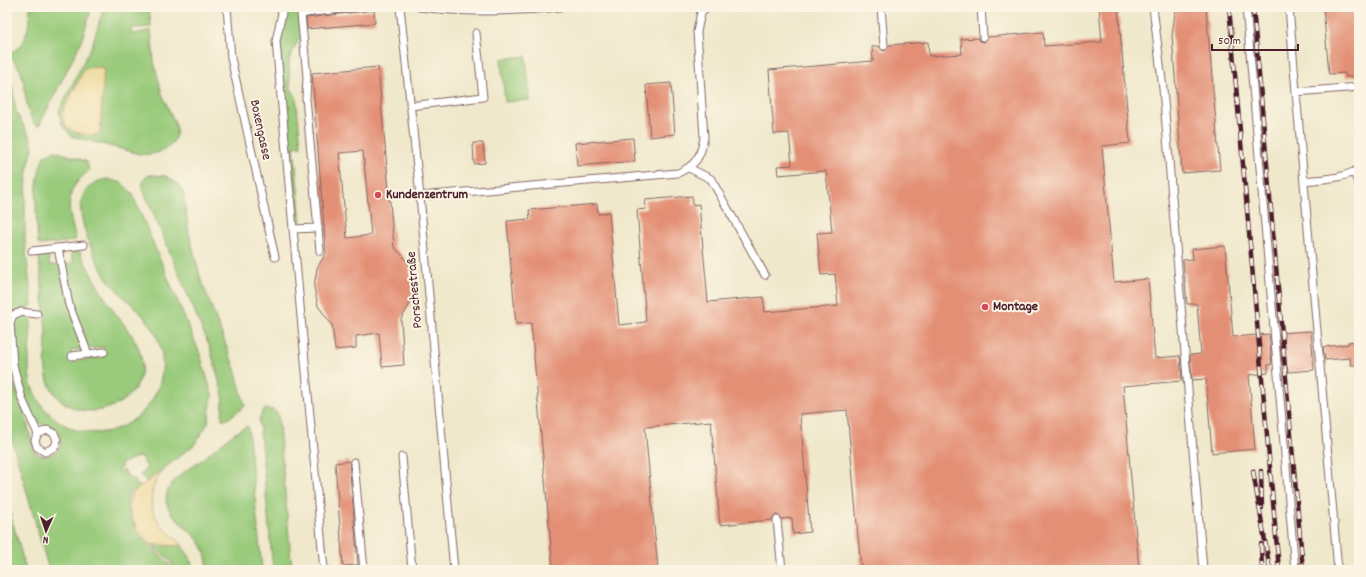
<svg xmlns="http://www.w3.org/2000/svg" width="1366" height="577" viewBox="0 0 1366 577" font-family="Dekko,sans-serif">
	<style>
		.green { fill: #9acb7b; stroke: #727553 }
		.sand { fill: #eeda9e; stroke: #9c7c64 }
		.building { fill: #e38f74; fill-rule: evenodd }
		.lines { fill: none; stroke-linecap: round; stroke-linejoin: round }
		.lane-casing { stroke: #846563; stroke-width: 9 }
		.lane { stroke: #fff; stroke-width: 7 }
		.rail-casing { stroke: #4a1f2b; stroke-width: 4.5 }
		.rail { stroke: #fcf5e5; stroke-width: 3; stroke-dasharray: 9; stroke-linecap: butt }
		.poi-dot { fill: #d1495b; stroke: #fcf5e5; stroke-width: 1.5 }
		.labels { text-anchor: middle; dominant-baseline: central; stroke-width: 4; stroke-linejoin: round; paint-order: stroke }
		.street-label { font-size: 14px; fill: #4a1f2b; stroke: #fcf5e5 }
		.poi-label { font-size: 14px; font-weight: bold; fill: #4a1f2b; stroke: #fcf5e5; text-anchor: start }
	</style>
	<rect width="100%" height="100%" fill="#fcf5e5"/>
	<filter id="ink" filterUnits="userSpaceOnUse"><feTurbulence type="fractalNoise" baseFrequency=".025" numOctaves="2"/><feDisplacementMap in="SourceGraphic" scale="8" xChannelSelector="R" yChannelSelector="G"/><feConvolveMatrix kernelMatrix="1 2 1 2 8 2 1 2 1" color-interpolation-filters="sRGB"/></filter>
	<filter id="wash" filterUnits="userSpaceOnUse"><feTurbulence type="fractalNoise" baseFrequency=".012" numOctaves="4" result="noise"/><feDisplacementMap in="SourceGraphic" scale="16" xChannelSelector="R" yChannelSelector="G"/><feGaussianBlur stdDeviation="0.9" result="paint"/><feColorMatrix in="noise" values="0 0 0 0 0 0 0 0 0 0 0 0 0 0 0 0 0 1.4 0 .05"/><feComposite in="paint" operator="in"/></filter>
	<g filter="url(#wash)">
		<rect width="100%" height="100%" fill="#efe8cb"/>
		<g class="green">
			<path d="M30 7H92L81 42 39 126 35 125C24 106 27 96 22 76 20 68 14 61 9 54 28 44 29 26 30 7Z"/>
			<path d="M104 7H149L151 27 133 28 130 31 134 34 151 30 154 62 162 94 176 126C180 146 157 157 140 154L71 136 61 123 59 111 92 45Z"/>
			<path d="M283 7H308L306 27 292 52 289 61 290 87 296 97 301 146 294 147 301 222 295 218 279 45Z"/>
			<path d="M526 56 530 100 505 102 501 59Z"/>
			<path d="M7 74 12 85 16 112 30 137 33 148 28 167 25 205V242L32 305 28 309 12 313 11 354H7Z"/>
			<path d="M55 151 83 160 87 162 89 170C86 174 81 177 78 181 63 198 71 221 76 238L74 241 40 245 38 244C36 215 33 184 44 156Z"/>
			<path d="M150 175 166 176 178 184 183 192 189 233 200 277 235 369 245 406 226 420 222 419 223 395 210 348 143 189C142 183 143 177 150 175Z"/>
			<path d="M107 179 122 183 132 193 200 354 212 395 208 423 195 444 147 482 140 475 147 467 140 456 120 464 122 467 118 469 120 473 124 470 129 478 134 479 138 486H141L132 493 130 498 131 492 129 491C122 517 139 537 158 553 163 559 170 563 172 570H49L7 423V364L26 419 34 451C48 464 70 446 57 431 52 425 43 427 37 421 24 400 6 340 16 317 21 314 27 315 31 319 31 336 27 363 30 379 32 392 41 407 51 415 105 464 184 403 157 337 148 314 123 300 108 280 97 265 75 216 82 198 86 187 95 181 107 179Z"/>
			<path d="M71 252H80C89 271 99 290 111 307 121 323 137 337 141 356 151 408 73 433 50 386 43 370 46 352 46 335 45 309 41 283 39 257L41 255H48L50 265H59L84 349 70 351 75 361 104 357 103 347 88 349 72 308 63 264H73Z"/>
			<path d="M266 409 273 410 278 414 292 570H273L259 420 263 411Z"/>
			<path d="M248 426 262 570H208C207 560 205 550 199 541 187 525 154 510 171 485 177 475 190 468 199 462 210 453 236 430 248 426Z"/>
			<path d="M7 501 26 570H7Z"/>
			<path d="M152 545H181L190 557 193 570H174L171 562Z"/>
		</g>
		<g class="sand">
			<path d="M104 67 100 134H95L93 136 74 132 65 125 62 113 85 68Z"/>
			<path d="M161 471C141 505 154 522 182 544L181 546 152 545C139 534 123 511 132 493Z"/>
		</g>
		<g id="blocks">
			<g class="building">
				<path d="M1099 7H1118L1130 143 1102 146 1114 282 1148 279 1155 358 1180 356 1182 381 1123 386 1139 570H861L847 410 800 414 810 532 793 534 792 518 782 519 777 515 774 516 772 520 720 525 711 421 645 427 658 570H553L531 323 516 324 507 221 530 219 529 210 597 204 598 214 609 212 619 325 646 322 637 210 646 209 645 200 692 196 693 205 699 204 708 302 763 297 765 312 838 306 835 274 821 275 817 233 832 232 826 171 778 175 777 166 792 165 789 133 774 134 769 70 873 61 872 47 879 46 882 50 885 51 889 45 928 42 929 56 962 54 961 39 978 38 980 41 984 42 988 37 1043 32 1044 46 1102 42Z"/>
				<path d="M1176 7H1206L1220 170 1182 173 1172 35Z"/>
				<path d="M1323 7H1359V76L1346 77 1345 73 1329 74Z"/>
				<path d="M374 10 375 23 307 29 306 18Z"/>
				<path d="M378 67 394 247 404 257 409 266 413 285 410 304 401 319 404 365 382 367 379 333 356 336V348L335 350 332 325 318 306 314 287 317 268 326 253 312 73ZM363 151 371 235 347 238 339 153Z"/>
				<path d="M671 83 675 134 650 137 646 85Z"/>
				<path d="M633 138 635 161 577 166 575 143Z"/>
				<path d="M473 143H483L485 163 474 164Z"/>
				<path d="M1225 246 1233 337 1269 334 1272 364 1268 365V373L1249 375 1255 449 1212 453 1206 379 1192 380 1190 355 1201 354 1197 304H1187L1183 260 1193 259 1192 249Z"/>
				<path d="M1311 331 1314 370 1288 372 1287 366 1282 364 1279 333Z"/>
				<path d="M1359 341V365H1351L1350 358 1325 360 1323 347 1349 344 1348 342Z"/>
				<path d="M349 461 358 565 343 566 335 463Z"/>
			</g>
		</g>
	</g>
	<g filter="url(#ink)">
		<use href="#blocks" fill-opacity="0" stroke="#846563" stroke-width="1"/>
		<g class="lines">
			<defs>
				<g id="lane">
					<path d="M227 7 231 58 275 257"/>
					<path d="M280 7 282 13 276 41 324 570"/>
					<path d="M312 7V12L301 14 307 77 306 98 320 251"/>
					<path d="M400 7 420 196 454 570"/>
					<path d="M419 7C467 13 512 12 560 7"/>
					<path d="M881 7 884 46"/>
					<path d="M981 7 983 37"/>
					<path d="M1153 7 1163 89 1203 570"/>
					<path d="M1246 7 1295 570"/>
					<path d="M1289 7 1296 92"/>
					<path d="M312 12 362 7"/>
					<path d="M410 106 483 97 476 33"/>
					<path d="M689 168 711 179 765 275"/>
					<path d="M1354 172 1359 185"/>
					<path d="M1304 181C1322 179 1343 179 1359 169"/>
					<path d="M420 196 678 173C696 165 701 157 704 137L697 32 701 12 707 7"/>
					<path d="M293 229 318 228"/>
					<path d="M58 248 69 305 88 354"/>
					<path d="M32 251 84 245"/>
					<path d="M72 356 104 352"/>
					<path d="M7 357 13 365 22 399 38 434 35 440 37 447 45 452 55 447 57 440 54 433 47 430 38 434"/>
					<path d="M13 365 10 323 13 315 21 312 37 314"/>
					<path d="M402 457 412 570"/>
					<path d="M354 462 364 570"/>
					<path d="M777 520 782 570"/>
					<path d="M1338 570 1296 92 1359 87"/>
				</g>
			</defs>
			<use href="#lane" class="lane-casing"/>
			<use href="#lane" class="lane"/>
			<defs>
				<g id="rail">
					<path d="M1229 7 1279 570"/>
					<path d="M1253 7 1303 570"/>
					<path d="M1253 471 1270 570"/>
					<path d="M1261 471 1262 508"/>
					<path d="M1261 544 1262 570"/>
				</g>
			</defs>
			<use href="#rail" class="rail-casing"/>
			<use href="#rail" class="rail"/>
		</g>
	</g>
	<g class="poi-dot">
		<circle cx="378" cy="195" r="4"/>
		<circle cx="985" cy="307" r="4"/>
	</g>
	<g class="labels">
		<g class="street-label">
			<text transform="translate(260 130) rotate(78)">Boxengasse</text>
			<text transform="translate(415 290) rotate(-95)">Porschestraße</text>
		</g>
		<g class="poi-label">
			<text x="386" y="195">Kundenzentrum</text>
			<text x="993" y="307">Montage</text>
		</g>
	</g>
	<rect width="1366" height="577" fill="none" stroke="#fcf5e5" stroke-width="24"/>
	<g transform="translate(46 531) rotate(183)" stroke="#fcf5e5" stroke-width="3" paint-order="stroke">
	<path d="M0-3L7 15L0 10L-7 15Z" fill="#4a1f2b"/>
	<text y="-6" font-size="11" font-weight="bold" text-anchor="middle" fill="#4a1f2b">N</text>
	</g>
	<path d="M1212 44v6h86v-6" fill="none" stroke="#4a1f2b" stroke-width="2"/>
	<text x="1218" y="44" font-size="12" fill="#4a1f2b" stroke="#fcf5e5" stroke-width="3" paint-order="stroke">50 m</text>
</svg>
